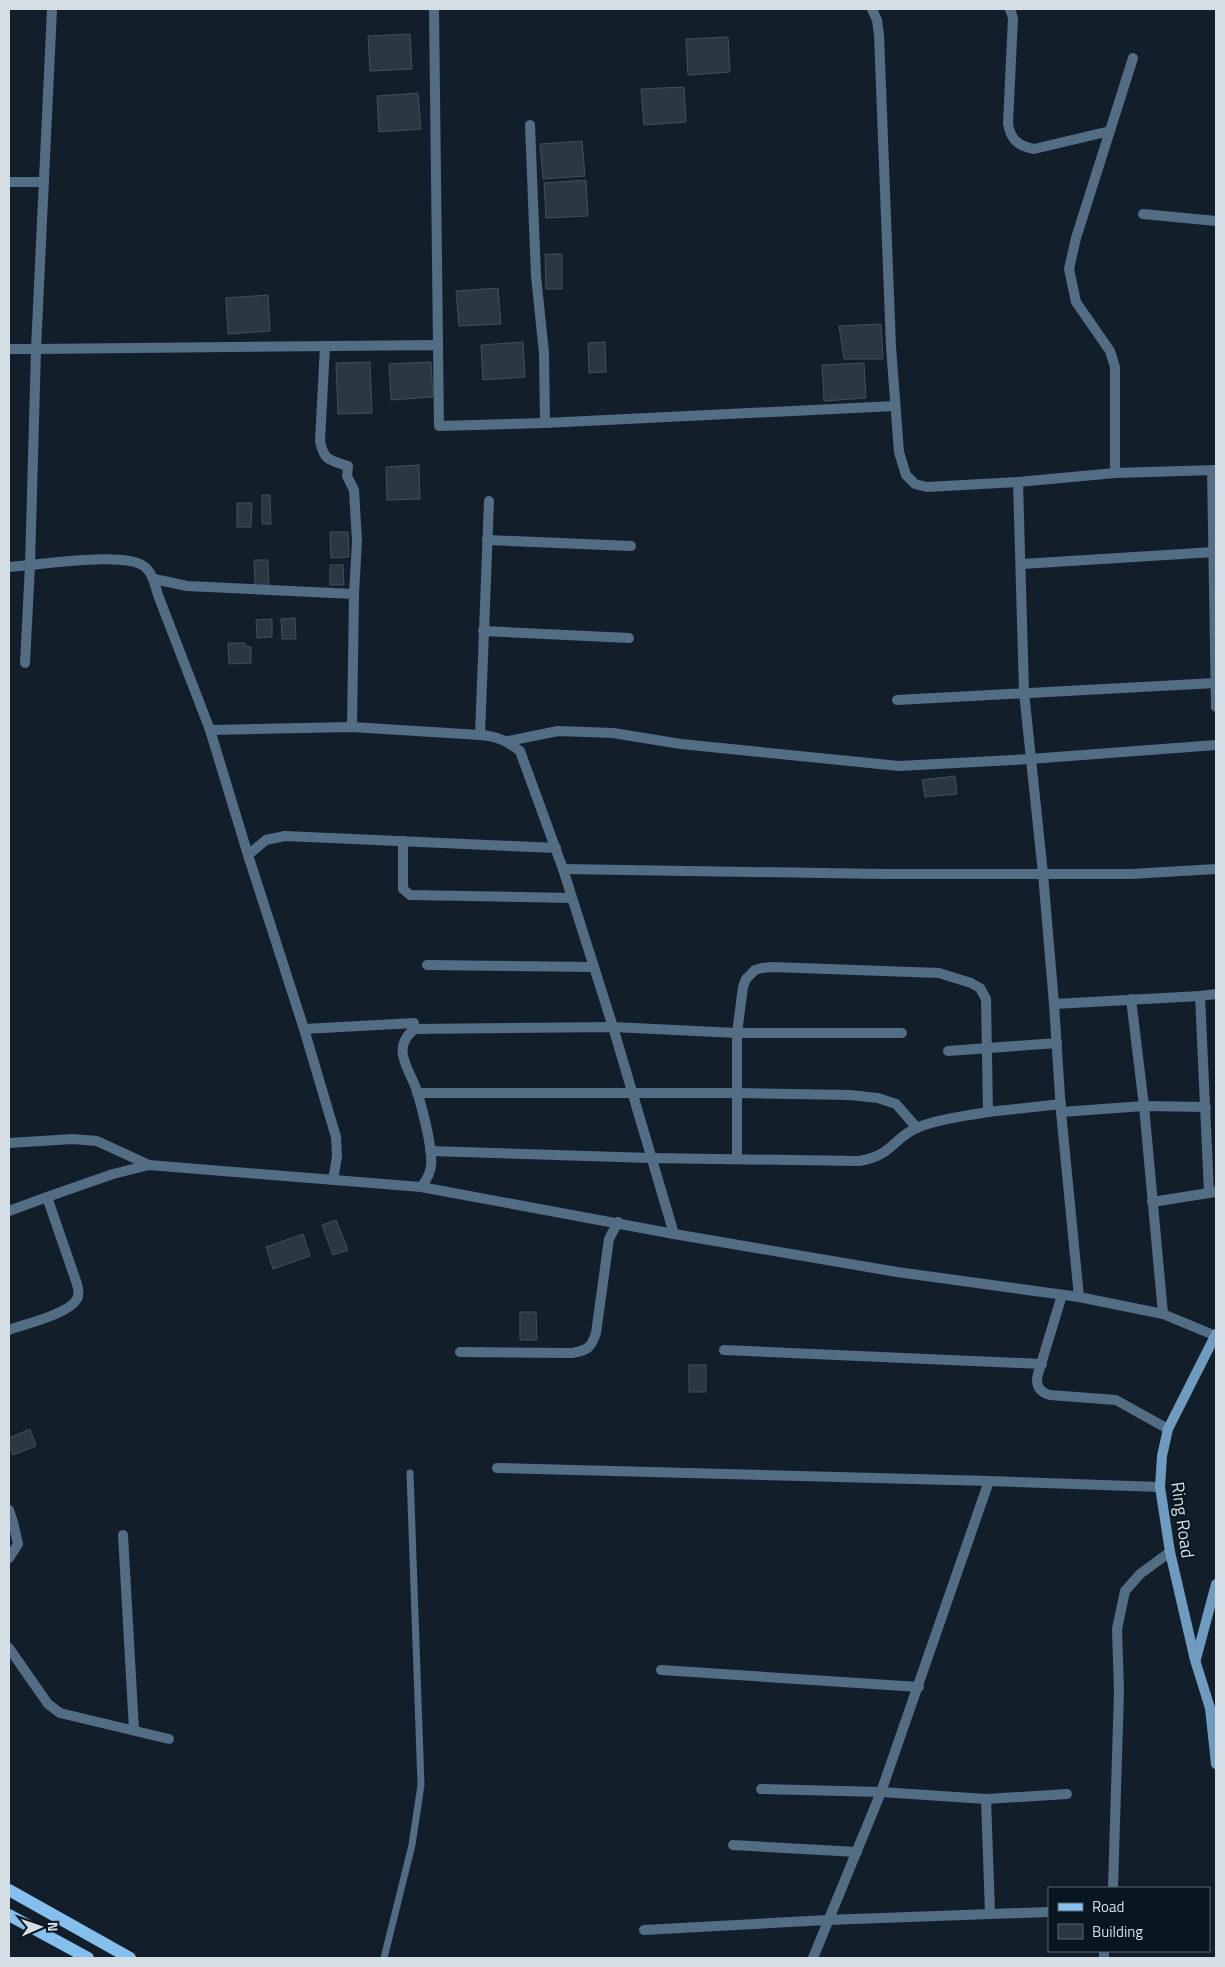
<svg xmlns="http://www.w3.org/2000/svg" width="1225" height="1967" viewBox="0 0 1225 1967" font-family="'Titillium Web',sans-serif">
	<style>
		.building { fill: #2a3843; stroke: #414f5b }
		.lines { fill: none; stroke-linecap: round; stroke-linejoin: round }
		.lane { stroke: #526d84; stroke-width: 7 }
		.street { stroke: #526d84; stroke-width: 10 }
		.secondary { stroke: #6f9bbf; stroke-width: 10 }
		.primary { stroke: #85bfed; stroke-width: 12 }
		.labels { text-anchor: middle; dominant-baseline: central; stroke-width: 4; stroke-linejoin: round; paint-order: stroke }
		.street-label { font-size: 18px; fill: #d5dde5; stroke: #091620 }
	</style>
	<rect width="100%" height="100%" fill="#121f2a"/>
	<g class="building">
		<path d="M410 34 412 69 370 71 368 36Z"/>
		<path d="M728 37 730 72 688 75 686 39Z"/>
		<path d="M684 87 686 122 644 125 641 89Z"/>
		<path d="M418 93 421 129 379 132 377 96Z"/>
		<path d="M582 141 585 176 543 179 540 144Z"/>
		<path d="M586 180 588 216 546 218 544 183Z"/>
		<path d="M545 254H562V289H546Z"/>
		<path d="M498 288 501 324 459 326 456 291Z"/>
		<path d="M268 295 270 331 228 334 226 298Z"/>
		<path d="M881 324 883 359H844L839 326Z"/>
		<path d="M523 342 525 377 483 380 481 345Z"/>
		<path d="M605 342 606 372 589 373 588 343Z"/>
		<path d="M370 362 372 413 338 414 336 363Z"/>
		<path d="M431 362 433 397 391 400 389 364Z"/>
		<path d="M864 363 866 398 824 401 822 365Z"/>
		<path d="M419 465 420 499 387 500 386 467Z"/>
		<path d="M262 495H270L271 524H262Z"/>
		<path d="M237 503H252L251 527H237Z"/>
		<path d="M330 532H348L349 557 331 558Z"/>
		<path d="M254 560H268L269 586H255Z"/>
		<path d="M330 565H343L344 585H330Z"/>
		<path d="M295 618 296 639H282L281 619Z"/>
		<path d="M272 619V637L257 638 256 620Z"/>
		<path d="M228 643H245L246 646 251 647V663L229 664Z"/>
		<path d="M955 776 957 794 925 797 922 780Z"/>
		<path d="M336 1220 348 1250 333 1255 322 1225Z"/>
		<path d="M303 1234 310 1256 273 1269 266 1247Z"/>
		<path d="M520 1312H536L537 1340H520Z"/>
		<rect x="689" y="1365" width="17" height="27"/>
		<path d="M30 1429 36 1446 13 1455 9 1446V1438Z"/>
	</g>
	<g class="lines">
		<path class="lane" d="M384 1958 412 1845 421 1785 410 1473"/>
		<g class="street">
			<path d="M434 9 438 345"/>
			<path d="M872 9 877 20 879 35 891 347 899 452 906 475 915 484 927 487 1018 482"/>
			<path d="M1010 9 1013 18 1008 123C1010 139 1018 146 1034 149L1110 131"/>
			<path d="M530 125 536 276 544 353 545 423"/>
			<path d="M9 182H44"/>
			<path d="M1143 214 1216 221"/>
			<path d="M325 346 320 441C324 461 330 460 348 466L347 476 354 490 357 541 354 594 352 727"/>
			<path d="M9 349H36L52 9"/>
			<path d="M1212 470 1216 707"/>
			<path d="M1115 473V367L1110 351 1076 302 1069 269 1076 238 1133 58"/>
			<path d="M487 540 631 546"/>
			<path d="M1022 564 1214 552"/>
			<path d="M9 567 30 565 25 663"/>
			<path d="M154 579 187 586 354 594"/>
			<path d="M483 631 629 638"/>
			<path d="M897 700 1215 683"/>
			<path d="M210 730 352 727 480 735C497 736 507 741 520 751L563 869 613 1027 674 1234"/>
			<path d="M480 735 489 501"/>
			<path d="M508 741 558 731 613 733 681 744 899 766 1030 759 1216 745"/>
			<path d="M403 841V889L410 895 571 898"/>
			<path d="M248 855 266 840 285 836 556 848"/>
			<path d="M563 869 884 874H1131L1216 869"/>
			<path d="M427 965 592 967"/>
			<path d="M1200 996 1209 1193"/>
			<path d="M1131 999 1144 1106 1163 1314"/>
			<path d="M1054 1004 1043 874 1024 692 1018 482 1115 473 1216 470"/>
			<path d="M304 1029 414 1023"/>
			<path d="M948 1051 1057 1043"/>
			<path d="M417 1093H738L850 1095 878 1098 896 1104 917 1128"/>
			<path d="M1061 1112 1144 1106 1206 1107"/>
			<path d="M9 1143 73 1139 97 1141 149 1165"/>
			<path d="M430 1151 650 1158 859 1161C893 1156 893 1137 919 1127 941 1118 966 1116 988 1112"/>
			<path d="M737 1159V1033L743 987 746 979 755 970 762 968 772 967 939 973 971 983 980 988 986 999 988 1112 1061 1104"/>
			<path d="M333 1180 337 1156 336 1137 304 1029 248 855 210 730 158 595C155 585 153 574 145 567 128 552 54 563 30 565L36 349 438 345 439 426 545 423 895 406"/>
			<path d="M421 1187C426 1181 430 1174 431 1166 433 1149 422 1108 417 1091 413 1079 405 1067 403 1055 401 1045 406 1035 415 1029L613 1027 737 1033H902"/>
			<path d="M1152 1202 1215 1192"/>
			<path d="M9 1211 47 1197"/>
			<path d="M1062 1295 1038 1374C1035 1385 1039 1392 1050 1395L1116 1400 1168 1429"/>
			<path d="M1079 1297 1061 1112 1054 1004 1200 996 1216 994"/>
			<path d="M9 1330C25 1324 69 1314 77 1299 80 1294 78 1289 77 1284L47 1197 113 1174 149 1165 421 1187 674 1234 897 1272 1079 1297 1163 1314 1216 1336"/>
			<path d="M724 1350 1042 1364"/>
			<path d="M460 1352 572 1353C588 1350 591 1348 596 1333L609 1239 618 1222"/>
			<path d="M497 1468 989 1481"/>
			<path d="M9 1510 13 1522 18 1544 9 1558"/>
			<path d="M123 1535 134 1730"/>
			<path d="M9 1648 48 1704 60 1713 169 1739"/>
			<path d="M661 1670 919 1687"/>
			<path d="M761 1789 881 1792 986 1799 1067 1794"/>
			<path d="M986 1799 990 1913"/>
			<path d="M733 1845 857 1852"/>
			<path d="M1113 1888 1119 1691 1117 1629 1125 1591 1140 1574 1170 1552"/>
			<path d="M644 1930 827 1920 1049 1912"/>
			<path d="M1104 1951V1958"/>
			<path d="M813 1958 881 1792 989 1481 1160 1487"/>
		</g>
		<g class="secondary">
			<path d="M1216 1334 1168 1429 1162 1456 1160 1487 1170 1552 1195 1660 1210 1708 1216 1764"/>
			<path d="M1196 1659 1216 1584"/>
		</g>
		<g class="primary">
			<path d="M9 1890 130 1958"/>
			<path d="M9 1915 88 1958"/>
		</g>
	</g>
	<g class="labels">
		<g class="street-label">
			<text transform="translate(1183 1520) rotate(82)">Ring Road</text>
		</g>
	</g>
	<rect width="1225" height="1967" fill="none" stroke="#d5dde5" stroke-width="20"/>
	<rect x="1048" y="1887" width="162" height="65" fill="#091620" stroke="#5b666f"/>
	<rect x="1058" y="1903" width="25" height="8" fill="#85bfed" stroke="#5b666f"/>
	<text x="1092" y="1912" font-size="15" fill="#d5dde5">Road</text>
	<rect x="1058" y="1924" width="25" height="15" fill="#2a3843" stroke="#5b666f"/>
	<text x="1092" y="1937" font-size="15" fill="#d5dde5">Building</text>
	<g transform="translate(40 1927) rotate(88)" stroke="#091620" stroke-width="4" paint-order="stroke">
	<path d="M0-4L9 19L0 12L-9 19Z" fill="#d5dde5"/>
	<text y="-8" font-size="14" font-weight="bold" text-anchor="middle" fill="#d5dde5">N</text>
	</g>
</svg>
